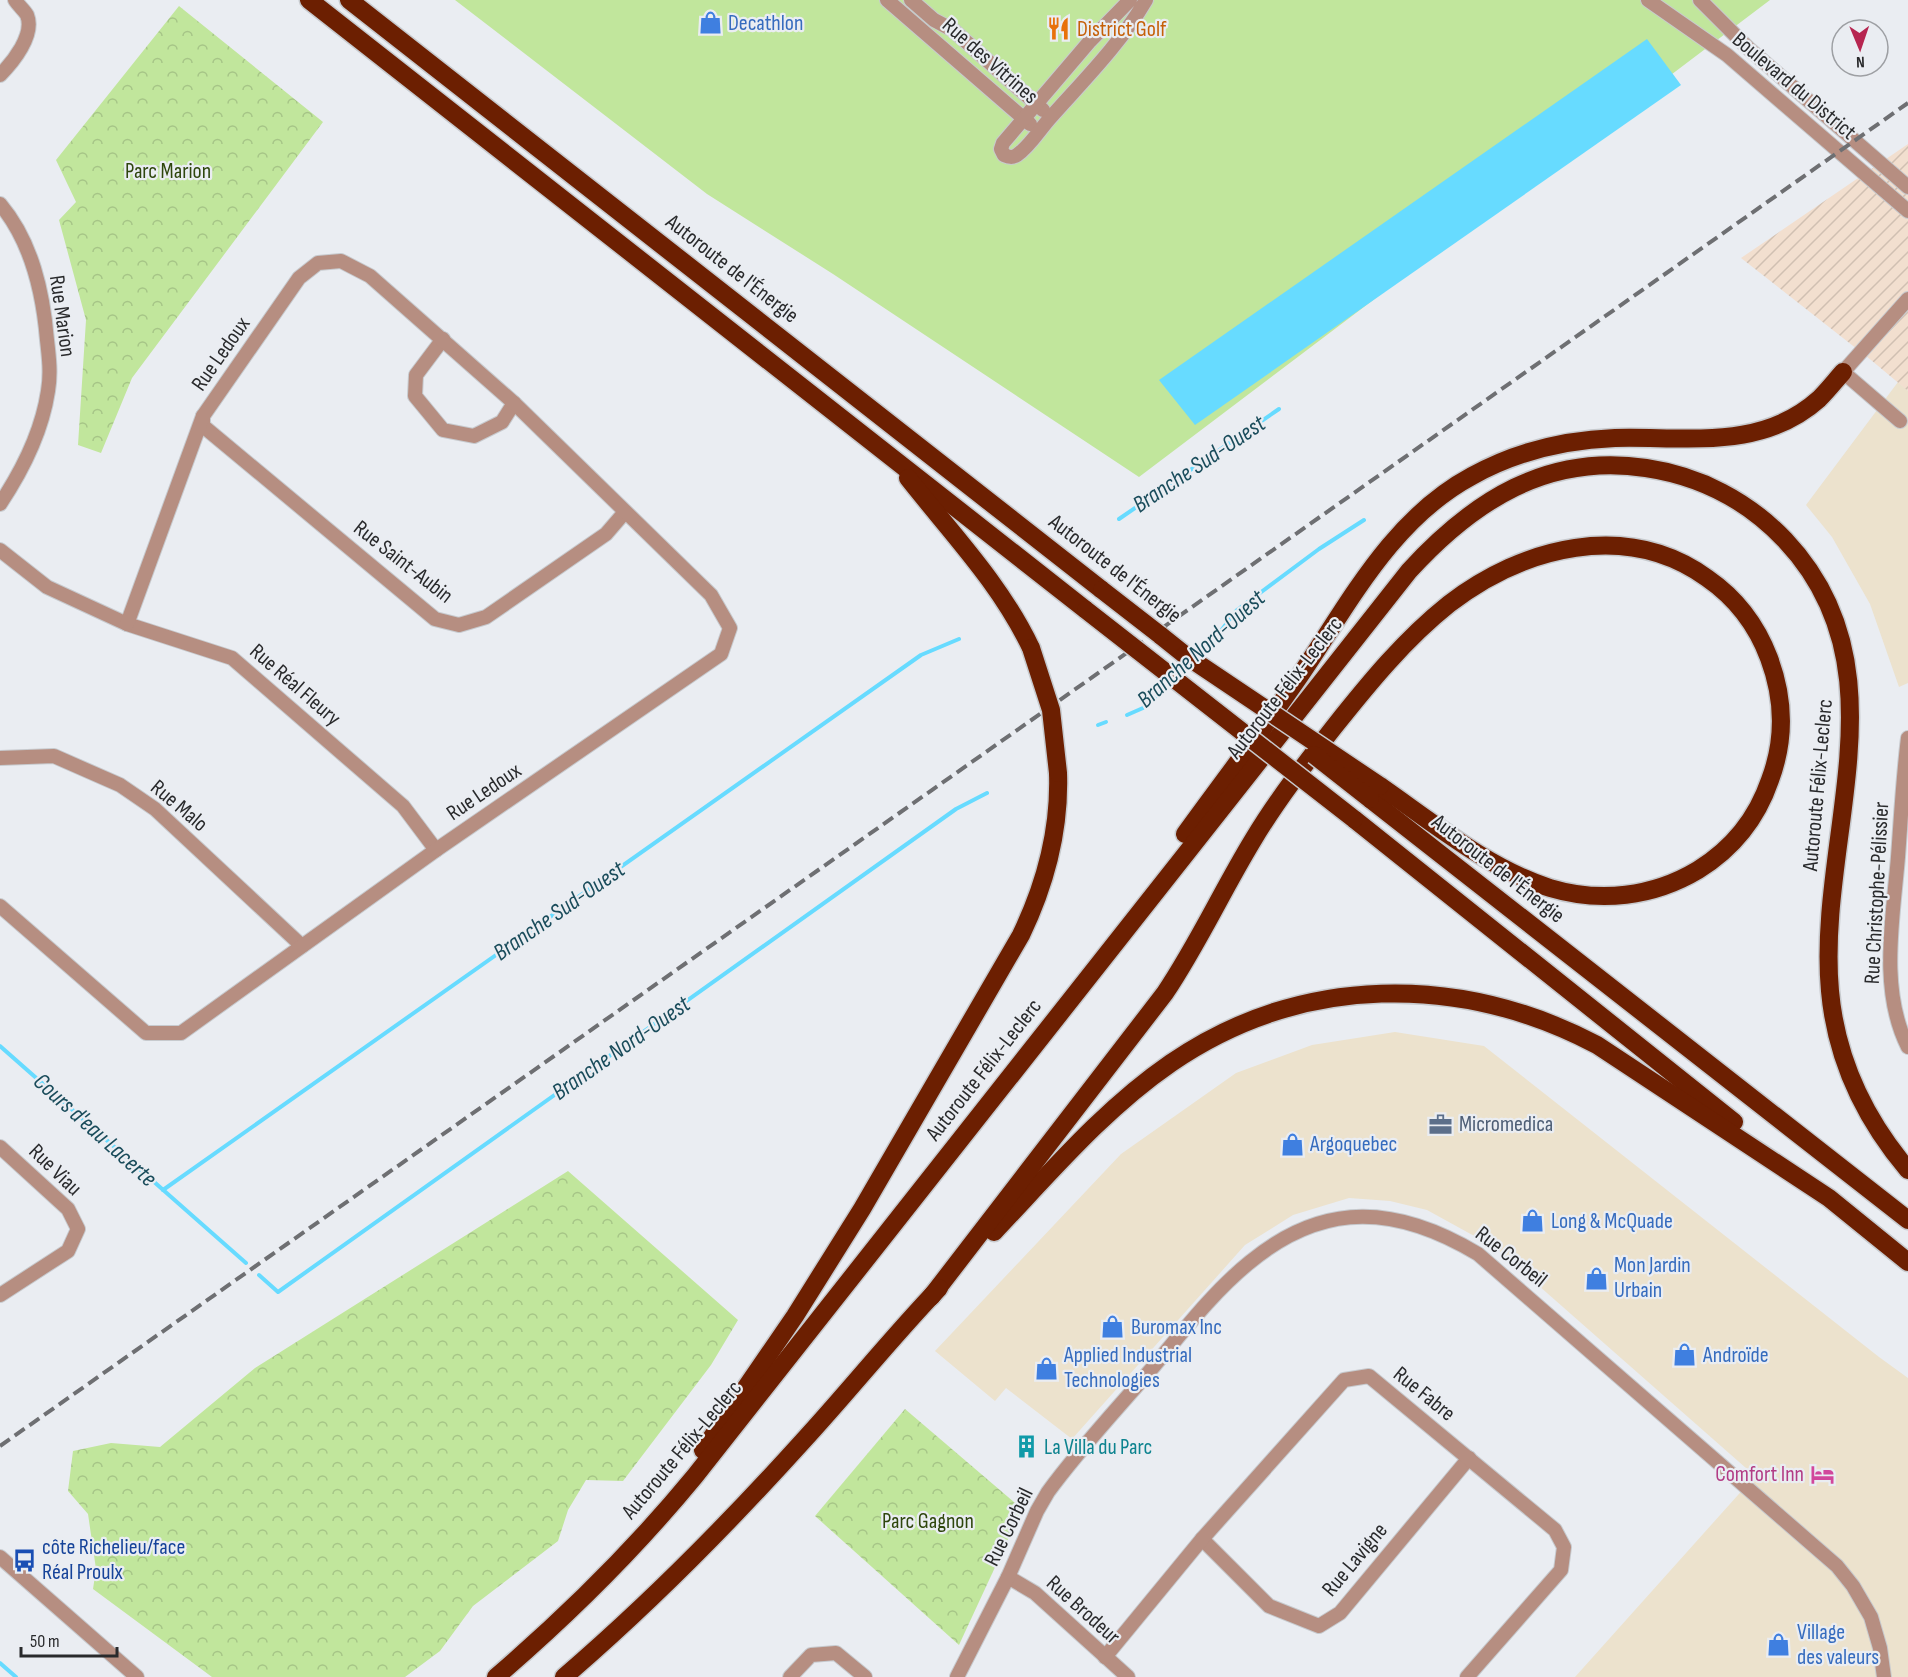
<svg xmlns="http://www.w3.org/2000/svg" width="1908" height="1677" viewBox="0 0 1908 1677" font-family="'Sofia Sans Condensed',sans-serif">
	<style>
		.commercial { fill: #ece2cd }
		.industrial { fill: url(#industrial-furrows) }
		.grass { fill: #c1e69c }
		.forest { fill: url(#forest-crowns) }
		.water { fill: #67dbff }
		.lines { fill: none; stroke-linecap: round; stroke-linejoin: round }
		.stream { stroke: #67dbff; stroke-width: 4 }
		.minor-casing { stroke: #c7cace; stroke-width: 16 }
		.highway-casing { stroke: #c7cace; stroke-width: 21 }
		.minor { stroke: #b68e81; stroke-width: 14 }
		.highway { stroke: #6c1f01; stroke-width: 18 }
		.rail { stroke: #6e6f72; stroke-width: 4; stroke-dasharray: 12 6; stroke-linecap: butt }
		.highway-bridge-casing { stroke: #c7cace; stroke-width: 21; stroke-linecap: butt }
		.highway-bridge { stroke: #6c1f01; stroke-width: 18 }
		.labels { text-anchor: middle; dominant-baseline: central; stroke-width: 4.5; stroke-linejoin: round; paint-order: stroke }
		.shop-label { font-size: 22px; fill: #366cbe; stroke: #eaedf2; text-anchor: start }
		.food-label { font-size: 22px; fill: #c56008; stroke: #eaedf2; text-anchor: start }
		.street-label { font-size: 22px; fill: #292a2c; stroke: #eaedf2 }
		.park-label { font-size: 22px; fill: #2e460c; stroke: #eaedf2 }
		.service-label { font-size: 22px; fill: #4e5e75; stroke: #eaedf2; text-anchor: start }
		.culture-label { font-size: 22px; fill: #0d838f; stroke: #eaedf2; text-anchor: start }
		.hotel-label { font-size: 22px; fill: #b23c85; stroke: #eaedf2; text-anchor: end }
		.transit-label { font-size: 22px; fill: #164399; stroke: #eaedf2; text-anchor: start }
		.water-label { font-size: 24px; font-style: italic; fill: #1a4c5b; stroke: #eaedf2 }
	</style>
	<defs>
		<pattern id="industrial-furrows" width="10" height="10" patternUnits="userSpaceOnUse" patternTransform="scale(1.5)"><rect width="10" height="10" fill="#f2dfcf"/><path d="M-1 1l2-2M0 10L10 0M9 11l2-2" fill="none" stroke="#d0c0b2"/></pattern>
		<pattern id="forest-crowns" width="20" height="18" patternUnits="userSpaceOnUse" patternTransform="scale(1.5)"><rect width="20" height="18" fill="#c1e69c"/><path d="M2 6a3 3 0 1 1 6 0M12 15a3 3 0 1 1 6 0" fill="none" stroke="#a6c587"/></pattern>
	</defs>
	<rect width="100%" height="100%" fill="#eaedf2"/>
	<g class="commercial">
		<path d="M1898 382 1908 391V683L1899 687 1870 604 1832 537 1806 505Z"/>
		<path d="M1395 1032 1484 1046 1879 1357 1908 1378V1677H1575L1755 1476 1496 1248 1427 1210 1390 1201 1349 1198 1293 1215 1245 1245 1072 1439 1006 1388 995 1401 935 1351 1121 1154 1236 1073 1312 1045Z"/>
	</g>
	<path class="industrial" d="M1908 144V391L1871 360 1741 258Z"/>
	<path class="grass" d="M455 0H1770L1139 477 833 274 707 194Z"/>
	<g class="forest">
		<path d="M179 6 323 122 132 378 101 453 78 445 86 320 59 220 76 202 56 160Z"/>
		<path d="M568 1171 738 1320 711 1365 623 1481 586 1480 568 1510 558 1541 473 1606 440 1651 405 1677H212L93 1589 96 1569 88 1514 68 1491 73 1451 111 1443 160 1447 255 1368Z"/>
		<path d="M905 1409 1022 1509 959 1645 815 1516Z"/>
	</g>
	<path class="water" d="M1647 39 1681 85 1195 425 1159 380Z"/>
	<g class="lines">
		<g class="stream">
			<path d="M1119 519 1279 409"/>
			<path d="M1196 657 1213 641 1237 610 1319 549 1364 520"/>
			<path d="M1127 715 1143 708 1172 682"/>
			<path d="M1098 725 1106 722"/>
			<path d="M0 1046 246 1263"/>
			<path d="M163 1190 921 655 959 639"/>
			<path d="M259 1275 278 1292 956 809 987 793"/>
			<path d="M0 1663 16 1677"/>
		</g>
		<defs>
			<g id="minor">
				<path d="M887 0 1030 124"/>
				<path d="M911 0 934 20 953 30 1043 110"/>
				<path d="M1130 0 1090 41 1003 143 1001 149 1004 155C1009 157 1012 158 1017 155 1030 146 1040 129 1051 117 1084 80 1121 43 1146 0"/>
				<path d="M1648 0 1727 55 1908 211"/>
				<path d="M1700 0 1748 48 1908 187"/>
				<path d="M0 75C13 62 35 35 27 15 24 10 18 5 15 0"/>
				<path d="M0 204C32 242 43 292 47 340 49 357 51 374 48 391 42 431 22 471 0 504"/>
				<path d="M443 339 416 375 415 396 443 430 474 436 502 422 514 403"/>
				<path d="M203 416V426L435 619 459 625 486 617 606 534 625 512"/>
				<path d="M1900 421 1843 372 1908 299"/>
				<path d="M0 550 47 587 127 624 232 658 403 806 436 850"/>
				<path d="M1908 738C1903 778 1901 817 1898 857 1893 918 1879 990 1908 1047"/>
				<path d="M0 758 54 756 120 785 155 809 302 946"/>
				<path d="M0 906 146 1033H181L436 850 721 654 730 628 711 595 514 403 370 276 341 261 318 263 299 278 203 416 127 624"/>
				<path d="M0 1147 68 1209 78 1229 68 1251 0 1295"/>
				<path d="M1202 1539 1269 1606 1319 1626 1340 1613 1469 1458"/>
				<path d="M0 1557 137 1677"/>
				<path d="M1008 1577 1035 1593 1128 1677"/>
				<path d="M1105 1657 1202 1539 1344 1380 1369 1376 1555 1530 1564 1547 1561 1570 1467 1677"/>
				<path d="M790 1677 811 1655 836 1653 865 1677"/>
				<path d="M957 1677 1008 1577 1037 1511 1048 1492C1080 1448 1119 1407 1154 1366 1184 1330 1214 1291 1250 1262 1325 1200 1398 1206 1478 1254L1837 1566 1853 1586 1871 1617 1880 1648 1884 1677"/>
			</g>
			<g id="highway">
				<path d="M309 0 1086 610"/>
				<path d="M349 0 1102 590"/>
				<path d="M908 478C952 534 1000 583 1031 648"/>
				<path d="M1160 635 1185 655"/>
				<path d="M1370 799 1908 1220"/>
				<path d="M1354 819 1734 1122"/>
				<path d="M1185 834C1222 783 1261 732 1297 680 1348 606 1390 520 1472 476 1517 451 1564 440 1615 438 1686 436 1761 451 1819 399 1828 390 1835 381 1843 372"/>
				<path d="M994 1232C1050 1173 1104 1109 1171 1063 1301 974 1460 973 1597 1045L1829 1198 1908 1262"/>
				<path d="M931 1297 1165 993C1198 944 1222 891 1253 840 1277 800 1305 764 1334 727 1369 683 1405 639 1449 604 1523 547 1626 520 1707 578 1736 598 1757 626 1769 658 1784 698 1785 740 1770 780 1757 818 1732 849 1698 870 1653 897 1600 903 1550 888 1489 869 1432 822 1380 786"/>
				<path d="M703 1450 795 1316 862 1209 1021 935C1046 883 1060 830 1058 773"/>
				<path d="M496 1677C567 1616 635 1549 695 1476L1409 571C1473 501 1547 453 1646 468 1700 476 1748 501 1785 540 1908 670 1816 838 1830 991 1836 1058 1865 1119 1908 1170"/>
				<path d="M564 1677C649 1604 728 1524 803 1441 849 1391 892 1337 939 1288"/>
			</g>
		</defs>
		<use href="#minor" class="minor-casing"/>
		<use href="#highway" class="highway-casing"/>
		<use href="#minor" class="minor"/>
		<use href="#highway" class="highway"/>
		<path class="rail" d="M0 1446 1908 103"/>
		<defs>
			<g id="highway-bridge">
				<path d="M1102 590 1160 635"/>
				<path d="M1086 610 1354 819"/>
				<path d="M1031 648 1051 710 1058 773"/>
				<path d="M1185 655 1380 786"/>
				<path d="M1314 755 1370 799"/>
			</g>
		</defs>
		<use href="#highway-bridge" class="highway-bridge-casing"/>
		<use href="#highway-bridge" class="highway-bridge"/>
	</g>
	<defs>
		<symbol id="shop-bare" viewBox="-9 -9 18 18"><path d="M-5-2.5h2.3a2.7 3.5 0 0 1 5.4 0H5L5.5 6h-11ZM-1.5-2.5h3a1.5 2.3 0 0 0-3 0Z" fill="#3f7fe0" stroke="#eaedf2" stroke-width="2.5" paint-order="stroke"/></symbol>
		<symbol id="restaurant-bare" viewBox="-9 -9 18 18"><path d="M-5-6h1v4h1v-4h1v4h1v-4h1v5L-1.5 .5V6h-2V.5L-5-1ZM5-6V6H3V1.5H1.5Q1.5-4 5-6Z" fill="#e8710a" stroke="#eaedf2" stroke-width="2.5" paint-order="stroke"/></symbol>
		<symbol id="office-bare" viewBox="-9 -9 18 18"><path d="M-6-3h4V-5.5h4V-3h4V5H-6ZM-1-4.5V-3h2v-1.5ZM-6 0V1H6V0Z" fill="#5c6f8a" stroke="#eaedf2" stroke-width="2.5" paint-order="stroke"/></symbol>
		<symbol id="building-bare" viewBox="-9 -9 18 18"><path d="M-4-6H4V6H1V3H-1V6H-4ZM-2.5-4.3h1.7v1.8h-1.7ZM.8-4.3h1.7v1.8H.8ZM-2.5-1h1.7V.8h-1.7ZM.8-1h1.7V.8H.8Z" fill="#0f9aa8" stroke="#eaedf2" stroke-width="2.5" paint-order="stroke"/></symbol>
		<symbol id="hotel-bare" viewBox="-9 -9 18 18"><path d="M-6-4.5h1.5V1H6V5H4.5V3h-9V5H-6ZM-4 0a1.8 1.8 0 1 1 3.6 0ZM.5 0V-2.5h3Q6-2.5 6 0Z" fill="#d1479c" stroke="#eaedf2" stroke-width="2.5" paint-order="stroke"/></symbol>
		<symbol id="bus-bare" viewBox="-9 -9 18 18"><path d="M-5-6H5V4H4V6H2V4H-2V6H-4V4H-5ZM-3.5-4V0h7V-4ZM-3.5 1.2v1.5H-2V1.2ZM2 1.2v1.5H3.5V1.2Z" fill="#1a4fb4" stroke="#eaedf2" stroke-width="2.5" paint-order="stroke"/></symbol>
	</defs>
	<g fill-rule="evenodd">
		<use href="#shop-bare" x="694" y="6" width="33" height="33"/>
		<use href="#restaurant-bare" x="1042" y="12" width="33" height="33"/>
		<use href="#office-bare" x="1424" y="1108" width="33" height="33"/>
		<use href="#shop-bare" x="1276" y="1128" width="33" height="33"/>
		<use href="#shop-bare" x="1516" y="1204" width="33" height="33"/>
		<use href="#shop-bare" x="1580" y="1262" width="33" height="33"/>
		<use href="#shop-bare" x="1096" y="1310" width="33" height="33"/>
		<use href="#shop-bare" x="1668" y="1338" width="33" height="33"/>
		<use href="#shop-bare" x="1030" y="1352" width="33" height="33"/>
		<use href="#building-bare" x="1010" y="1430" width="33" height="33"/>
		<use href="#hotel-bare" x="1806" y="1458" width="33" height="33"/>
		<use href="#bus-bare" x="8" y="1544" width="33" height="33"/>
		<use href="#shop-bare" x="1762" y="1628" width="33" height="33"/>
	</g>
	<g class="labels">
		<g class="shop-label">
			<text x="728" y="23">Decathlon</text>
			<text x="1310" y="1144">Argoquebec</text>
			<text x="1551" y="1221">Long &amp; McQuade</text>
			<text x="1614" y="1265">Mon Jardin<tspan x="1614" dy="25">Urbain</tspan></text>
			<text x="1131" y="1327">Buromax Inc</text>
			<text x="1064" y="1355">Applied Industrial<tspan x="1064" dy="25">Technologies</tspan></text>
			<text x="1703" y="1355">Androïde</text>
			<text x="1797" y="1632">Village<tspan x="1797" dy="25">des valeurs</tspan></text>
		</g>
		<g class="food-label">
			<text x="1077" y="29">District Golf</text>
		</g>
		<g class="street-label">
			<text transform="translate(990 61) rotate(41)">Rue des Vitrines</text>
			<text transform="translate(1794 86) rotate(40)">Boulevard du District</text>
			<text transform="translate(732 269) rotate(38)">Autoroute de l'Énergie</text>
			<text transform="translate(62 316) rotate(82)">Rue Marion</text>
			<text transform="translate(221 354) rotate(-55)">Rue Ledoux</text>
			<text transform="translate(403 562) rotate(38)">Rue Saint-Aubin</text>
			<text transform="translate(1115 569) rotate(38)">Autoroute de l'Énergie</text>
			<text transform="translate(295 685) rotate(41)">Rue Réal Fleury</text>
			<text transform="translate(1285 688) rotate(-52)">Autoroute Félix-Leclerc</text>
			<text transform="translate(1818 785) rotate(-85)">Autoroute Félix-Leclerc</text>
			<text transform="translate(484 792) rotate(-34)">Rue Ledoux</text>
			<text transform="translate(179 806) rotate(40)">Rue Malo</text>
			<text transform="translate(1498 869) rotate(38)">Autoroute de l'Énergie</text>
			<text transform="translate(1877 893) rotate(-87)">Rue Christophe-Pélissier</text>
			<text transform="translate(984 1070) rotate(-52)">Autoroute Félix-Leclerc</text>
			<text transform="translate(55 1170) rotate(44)">Rue Viau</text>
			<text transform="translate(1511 1257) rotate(38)">Rue Corbeil</text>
			<text transform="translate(1424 1394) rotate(39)">Rue Fabre</text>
			<text transform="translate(682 1450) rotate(-50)">Autoroute Félix-Leclerc</text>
			<text transform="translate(1009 1527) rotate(-64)">Rue Corbeil</text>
			<text transform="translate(1355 1560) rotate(-50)">Rue Lavigne</text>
			<text transform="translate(1083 1610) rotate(42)">Rue Brodeur</text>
		</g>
		<g class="park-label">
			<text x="168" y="171">Parc Marion</text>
			<text x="928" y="1521">Parc Gagnon</text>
		</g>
		<g class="service-label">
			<text x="1459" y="1124">Micromedica</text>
		</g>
		<g class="culture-label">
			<text x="1044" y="1447">La Villa du Parc</text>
		</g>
		<g class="hotel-label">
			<text x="1804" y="1474">Comfort Inn</text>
		</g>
		<g class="transit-label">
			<text x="42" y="1547">côte Richelieu/face<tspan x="42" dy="25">Réal Proulx</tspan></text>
		</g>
		<g class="water-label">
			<text transform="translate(1199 464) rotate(-34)">Branche Sud-Ouest</text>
			<text transform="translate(1201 649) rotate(-42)">Branche Nord-Ouest</text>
			<text transform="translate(559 911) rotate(-35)">Branche Sud-Ouest</text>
			<text transform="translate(621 1048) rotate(-35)">Branche Nord-Ouest</text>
			<text transform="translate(95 1130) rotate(42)">Cours d'eau Lacerte</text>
		</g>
	</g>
	<g transform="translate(1860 48) rotate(178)"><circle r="28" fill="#eaedf2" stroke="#9d9fa3" stroke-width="1.5"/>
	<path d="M0-4.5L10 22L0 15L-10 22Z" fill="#b62550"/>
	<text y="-9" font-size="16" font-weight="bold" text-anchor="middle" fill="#292a2c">N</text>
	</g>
	<path d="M21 1647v9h96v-9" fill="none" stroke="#292a2c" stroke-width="3"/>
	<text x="30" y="1647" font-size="18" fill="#292a2c" stroke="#eaedf2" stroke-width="4.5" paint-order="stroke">50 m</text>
</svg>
